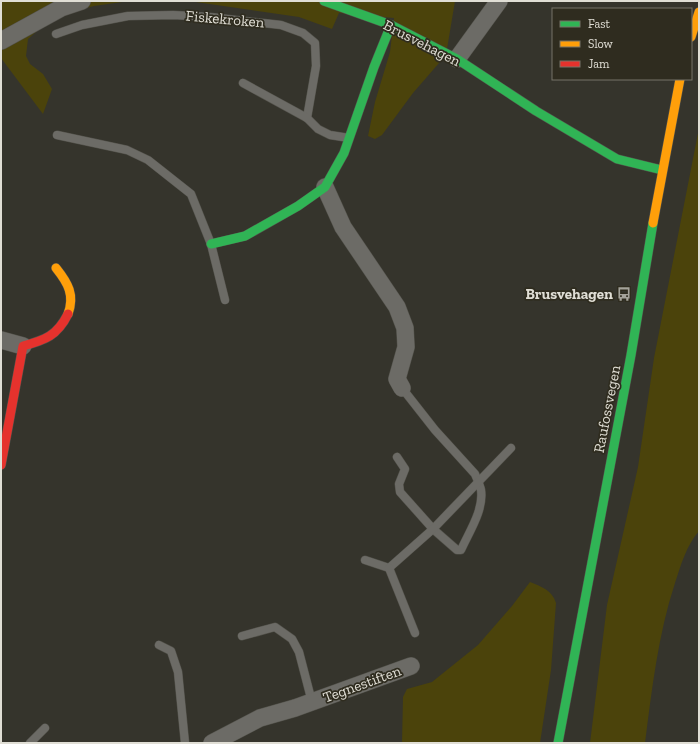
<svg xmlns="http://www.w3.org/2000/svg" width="700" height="744" viewBox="0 0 700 744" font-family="'Zilla Slab',serif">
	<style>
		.green { fill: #4b430b }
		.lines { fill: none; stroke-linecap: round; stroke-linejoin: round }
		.lane-casing { stroke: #53524b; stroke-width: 9 }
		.street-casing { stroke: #53524b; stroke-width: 18 }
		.fast-casing { stroke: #53524b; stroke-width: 10 }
		.slow-casing { stroke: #53524b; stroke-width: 10 }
		.jam-casing { stroke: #53524b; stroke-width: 10 }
		.lane { stroke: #6c6b66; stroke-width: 8 }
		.street { stroke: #6c6b66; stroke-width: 17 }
		.fast { stroke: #30b455; stroke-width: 9 }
		.slow { stroke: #ff9f0a; stroke-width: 9 }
		.jam { stroke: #e5322d; stroke-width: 9 }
		.labels { text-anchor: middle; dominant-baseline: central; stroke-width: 3.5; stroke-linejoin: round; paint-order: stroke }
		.street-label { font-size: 15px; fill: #e0ded5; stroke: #2f2c1f }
		.poi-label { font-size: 15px; font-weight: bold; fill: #e0ded5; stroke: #2f2c1f; text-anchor: end }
	</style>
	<rect width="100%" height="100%" fill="#35342c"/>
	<g class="green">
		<path d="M1 1H129L94 6 53 17 28 39 26 56 30 64 43 74 52 89 43 114 1 58Z"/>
		<path d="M189 1H455L446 55 413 93 382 135 375 139 368 136 375 102 390 52 394 18 339 13 332 29 299 17Z"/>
		<path d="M699 128V531C686 546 681 565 675 583 658 635 652 689 645 743H590L607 605 638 467 654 358Z"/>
		<path d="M530 582C542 587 552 590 556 603L551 670 540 743H402L403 697 407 689 432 682 478 645 512 606Z"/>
	</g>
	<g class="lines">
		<defs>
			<g id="lane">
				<path d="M56 34 82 25 128 16 173 15 210 17 281 25 303 33 315 43 316 66 307 118"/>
				<path d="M243 83 307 118 318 129 330 135 349 138"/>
				<path d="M57 135 127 150 148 160 191 194 211 244 225 300"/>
				<path d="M397 457 405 469 399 484 400 492 433 529 457 550H461C469 532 484 510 481 490 480 485 477 479 475 474L435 430 402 388"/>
				<path d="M365 560 389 568 433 529 511 448"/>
				<path d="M389 568 415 633"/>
				<path d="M242 636 275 627 292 639 299 652 312 702"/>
				<path d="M159 645 171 651 178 672 185 743"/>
				<path d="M30 743 45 728"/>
			</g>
			<g id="street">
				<path d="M1 41 61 8 82 1"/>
				<path d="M457 59 499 1"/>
				<path d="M325 187 343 227 397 307 405 328 406 347 397 379 402 388"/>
				<path d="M1 340 23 346"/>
				<path d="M212 743 260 718 295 708 411 666"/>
			</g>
			<g id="fast">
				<path d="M324 1 391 25 457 59 536 111 617 159 662 170"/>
				<path d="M211 244 245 236 298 206 325 187 344 153 374 67 391 25"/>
				<path d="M558 743 631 355 653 223"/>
			</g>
			<g id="slow">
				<path d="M691 37 699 12"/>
				<path d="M653 223 680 79"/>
				<path d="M56 268C68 283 75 295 68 314"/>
			</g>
			<path id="jam" d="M1 465 23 346C45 340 57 336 68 314"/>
		</defs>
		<use href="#lane" class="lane-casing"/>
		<use href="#street" class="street-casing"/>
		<use href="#fast" class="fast-casing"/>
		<use href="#slow" class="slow-casing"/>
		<use href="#jam" class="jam-casing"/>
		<use href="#lane" class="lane"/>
		<use href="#street" class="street"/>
		<use href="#fast" class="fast"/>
		<use href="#slow" class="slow"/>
		<use href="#jam" class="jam"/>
	</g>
	<defs>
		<symbol id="bus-bare" viewBox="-9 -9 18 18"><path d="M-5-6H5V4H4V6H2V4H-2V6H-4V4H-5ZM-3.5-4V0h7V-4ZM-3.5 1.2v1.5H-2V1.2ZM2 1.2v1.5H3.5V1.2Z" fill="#a4a29a" stroke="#2f2c1f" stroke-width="2.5" paint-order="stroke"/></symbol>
	</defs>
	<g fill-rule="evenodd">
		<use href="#bus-bare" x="614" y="284" width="20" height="20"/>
	</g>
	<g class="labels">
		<g class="street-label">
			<text transform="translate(225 19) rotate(5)">Fiskekroken</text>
			<text transform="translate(422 43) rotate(27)">Brusvehagen</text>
			<text transform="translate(607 409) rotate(-79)">Raufossvegen</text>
			<text transform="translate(362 684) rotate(-20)">Tegnestiften</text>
		</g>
		<g class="poi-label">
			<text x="613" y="294">Brusvehagen</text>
		</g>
	</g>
	<rect width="700" height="744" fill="none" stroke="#e0ded5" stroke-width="4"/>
	<rect x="552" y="8" width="140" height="72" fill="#2f2c1f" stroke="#767368"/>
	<rect x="560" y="21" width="20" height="6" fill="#30b455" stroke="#767368"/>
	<text x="588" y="28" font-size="12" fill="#e0ded5">Fast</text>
	<rect x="560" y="41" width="20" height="6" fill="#ff9f0a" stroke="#767368"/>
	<text x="588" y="48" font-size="12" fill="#e0ded5">Slow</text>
	<rect x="560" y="61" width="20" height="6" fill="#e5322d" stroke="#767368"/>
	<text x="588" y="68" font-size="12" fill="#e0ded5">Jam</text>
</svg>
